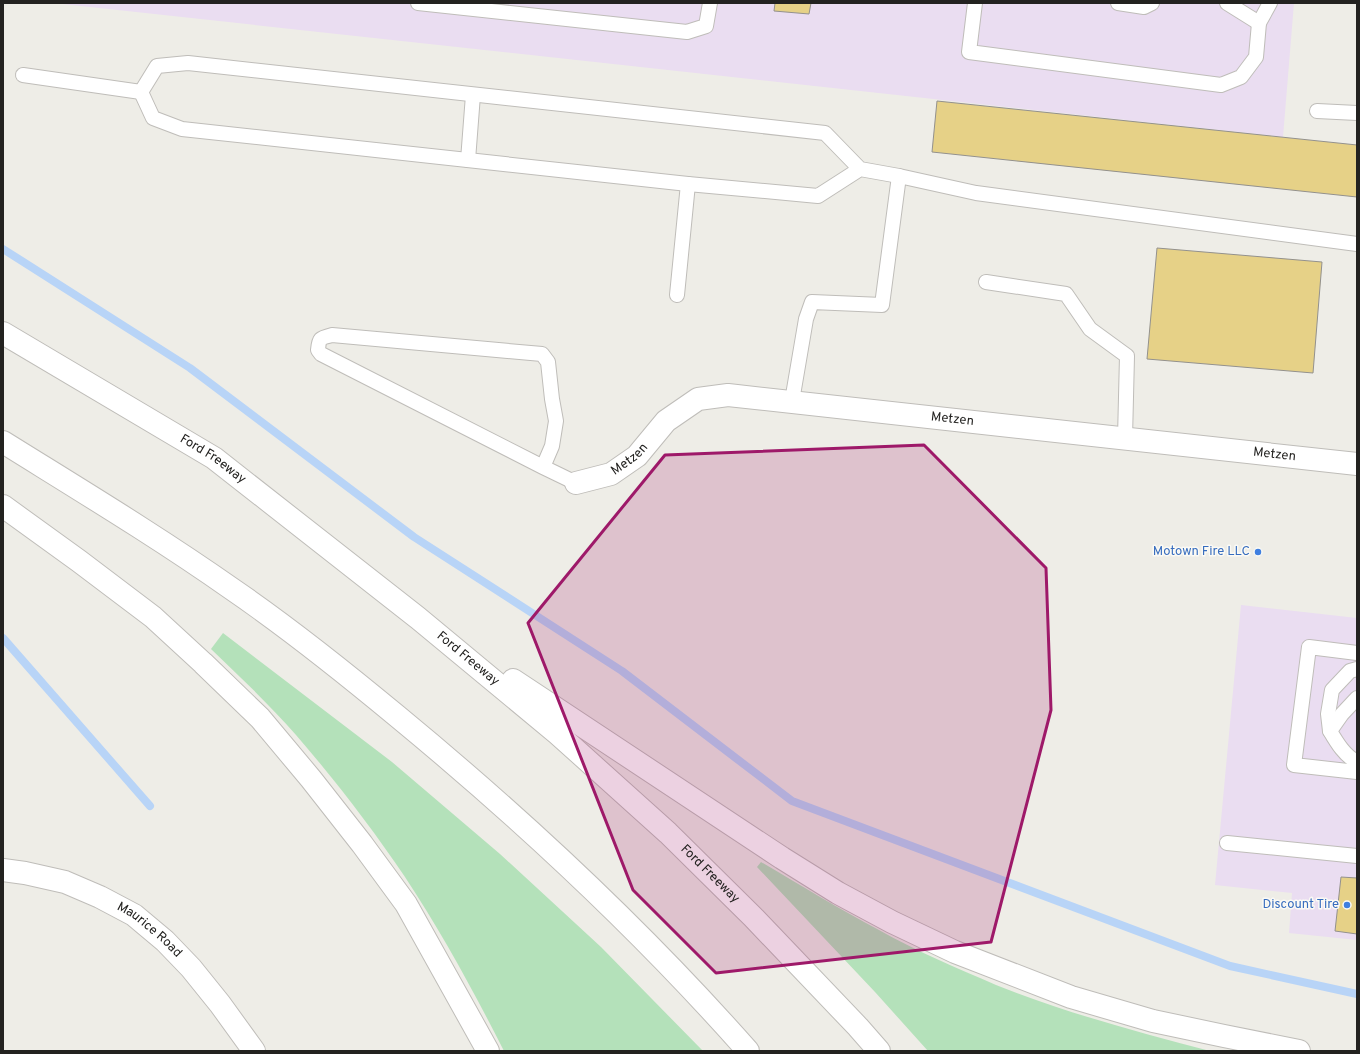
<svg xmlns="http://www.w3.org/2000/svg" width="1360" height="1054" viewBox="0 0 1360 1054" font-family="Overpass,sans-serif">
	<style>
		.commercial { fill: #eaddf1 }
		.green { fill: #b4e1ba }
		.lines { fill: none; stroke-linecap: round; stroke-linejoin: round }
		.stream { stroke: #b8d4f7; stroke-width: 8 }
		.building { fill: #e6d187; stroke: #93918d }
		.service-casing { stroke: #bfbdb9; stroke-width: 16 }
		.minor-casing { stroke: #bfbdb9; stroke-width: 24 }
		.motorway-casing { stroke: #bfbdb9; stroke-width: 24 }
		.service { stroke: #fff; stroke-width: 14 }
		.minor { stroke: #fff; stroke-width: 22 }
		.motorway { stroke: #fff; stroke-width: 22 }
		.marked { fill: #9e1969; fill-opacity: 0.2; stroke: #9e1969; stroke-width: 3; stroke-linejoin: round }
		.shop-dot { fill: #3f7fe0; stroke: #fbfaf5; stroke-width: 1.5 }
		.labels { text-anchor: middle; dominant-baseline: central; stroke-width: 3; stroke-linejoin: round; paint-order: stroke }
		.street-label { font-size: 13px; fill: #232220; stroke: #fbfaf5 }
		.shop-label { font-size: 13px; fill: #366cbe; stroke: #fbfaf5; text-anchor: end }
	</style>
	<rect width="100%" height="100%" fill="#eeede7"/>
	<g class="commercial">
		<path d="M53 3H1294L1283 137Z"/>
		<path d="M1241 605 1357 618V940L1289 933 1292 893 1215 885Z"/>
	</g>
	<g class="green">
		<path d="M223 633 392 762 500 854 601 947 703 1051H504C474 992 442 933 405 877 372 828 335 780 296 735 270 705 240 677 211 649Z"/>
		<path d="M761 862C800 885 839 909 879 930 916 951 957 968 996 985 1066 1013 1138 1032 1210 1051H928L875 992 757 867Z"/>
	</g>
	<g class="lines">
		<g class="stream">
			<path d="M3 249 190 368 414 537 622 671 792 801 1230 966 1357 994"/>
			<path d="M3 638 150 806"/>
		</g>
	</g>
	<g class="building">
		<path d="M775 3H811L809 14 774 11Z"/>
		<path d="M937 101 1357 145V197L932 152Z"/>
		<path d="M1157 248 1322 262 1313 373 1147 359Z"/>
		<path d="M1341 877 1357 878V934L1335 931Z"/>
	</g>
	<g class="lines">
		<defs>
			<g id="service">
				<path d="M418 3 687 32 706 26 710 3"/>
				<path d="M975 3 969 52 1221 85 1241 77 1256 57 1259 23 1270 3"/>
				<path d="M1118 3 1144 7 1152 3"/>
				<path d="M1227 3 1259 23"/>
				<path d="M23 75 141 92"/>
				<path d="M1317 111 1357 113"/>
				<path d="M468 160 473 95"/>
				<path d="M860 169 825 133 188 63 157 66 141 92 153 118 182 129 688 184 818 196 860 169 899 176"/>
				<path d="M986 282 1066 294 1090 329 1127 356 1125 438"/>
				<path d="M677 295 688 184"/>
				<path d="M792 401 806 319 812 302 882 305 899 176 976 193 1357 244"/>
				<path d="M543 467 552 446 556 421 552 399 548 362 542 354 332 335C320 338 319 338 318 350L321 354 543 467 576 483"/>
				<path d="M1357 653 1309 647 1294 765 1357 772"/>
				<path d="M1357 698 1342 714 1330 731C1337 743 1345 756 1357 762"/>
				<path d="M1330 731 1328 714 1332 690 1350 671 1357 669"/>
				<path d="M1227 843 1357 856"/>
			</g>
			<g id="minor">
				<path id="s1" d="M576 483 611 474 637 456 666 421 698 399 728 395 1357 464"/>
				<path id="s2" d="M3 870 25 873 65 882 100 897 134 915 165 941 191 968 220 1004 254 1051"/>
			</g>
			<g id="motorway">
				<path id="s3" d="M3 333 214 458 418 618 558 734 668 833 753 917 858 1027 879 1051"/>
				<path d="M3 442C80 490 158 537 232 589 289 628 344 672 397 716 522 819 641 930 748 1051"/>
				<path d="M3 506 79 561 153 617 203 663 260 718 311 779 362 844 406 904 488 1051"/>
				<path d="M513 680 782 858 838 893 892 922 955 952 1071 997 1153 1021 1224 1036 1299 1051"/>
			</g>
		</defs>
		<use href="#service" class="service-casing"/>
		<use href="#minor" class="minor-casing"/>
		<use href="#motorway" class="motorway-casing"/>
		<use href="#service" class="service"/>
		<use href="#minor" class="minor"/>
		<use href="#motorway" class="motorway"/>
	</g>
	<path class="marked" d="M924 445 1046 568 1051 710 991 942 716 973 633 890 528 623 665 455Z"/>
	<g class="shop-dot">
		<circle cx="1258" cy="552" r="4"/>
		<circle cx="1347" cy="905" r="4"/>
	</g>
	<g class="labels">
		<g class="street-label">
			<text stroke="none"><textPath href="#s1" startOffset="408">Metzen</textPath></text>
			<text stroke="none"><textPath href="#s1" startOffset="732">Metzen</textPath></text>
			<text stroke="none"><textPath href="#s1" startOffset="60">Metzen</textPath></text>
			<text stroke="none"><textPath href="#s3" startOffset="245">Ford Freeway</textPath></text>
			<text stroke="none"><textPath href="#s3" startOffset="569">Ford Freeway</textPath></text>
			<text stroke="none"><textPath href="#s3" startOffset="893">Ford Freeway</textPath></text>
			<text stroke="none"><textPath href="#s2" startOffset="161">Maurice Road</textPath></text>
		</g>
		<g class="shop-label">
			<text x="1250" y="552">Motown Fire LLC</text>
			<text x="1339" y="905">Discount Tire</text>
		</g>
	</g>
	<rect width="1360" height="1054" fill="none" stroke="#232220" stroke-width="8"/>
</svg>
